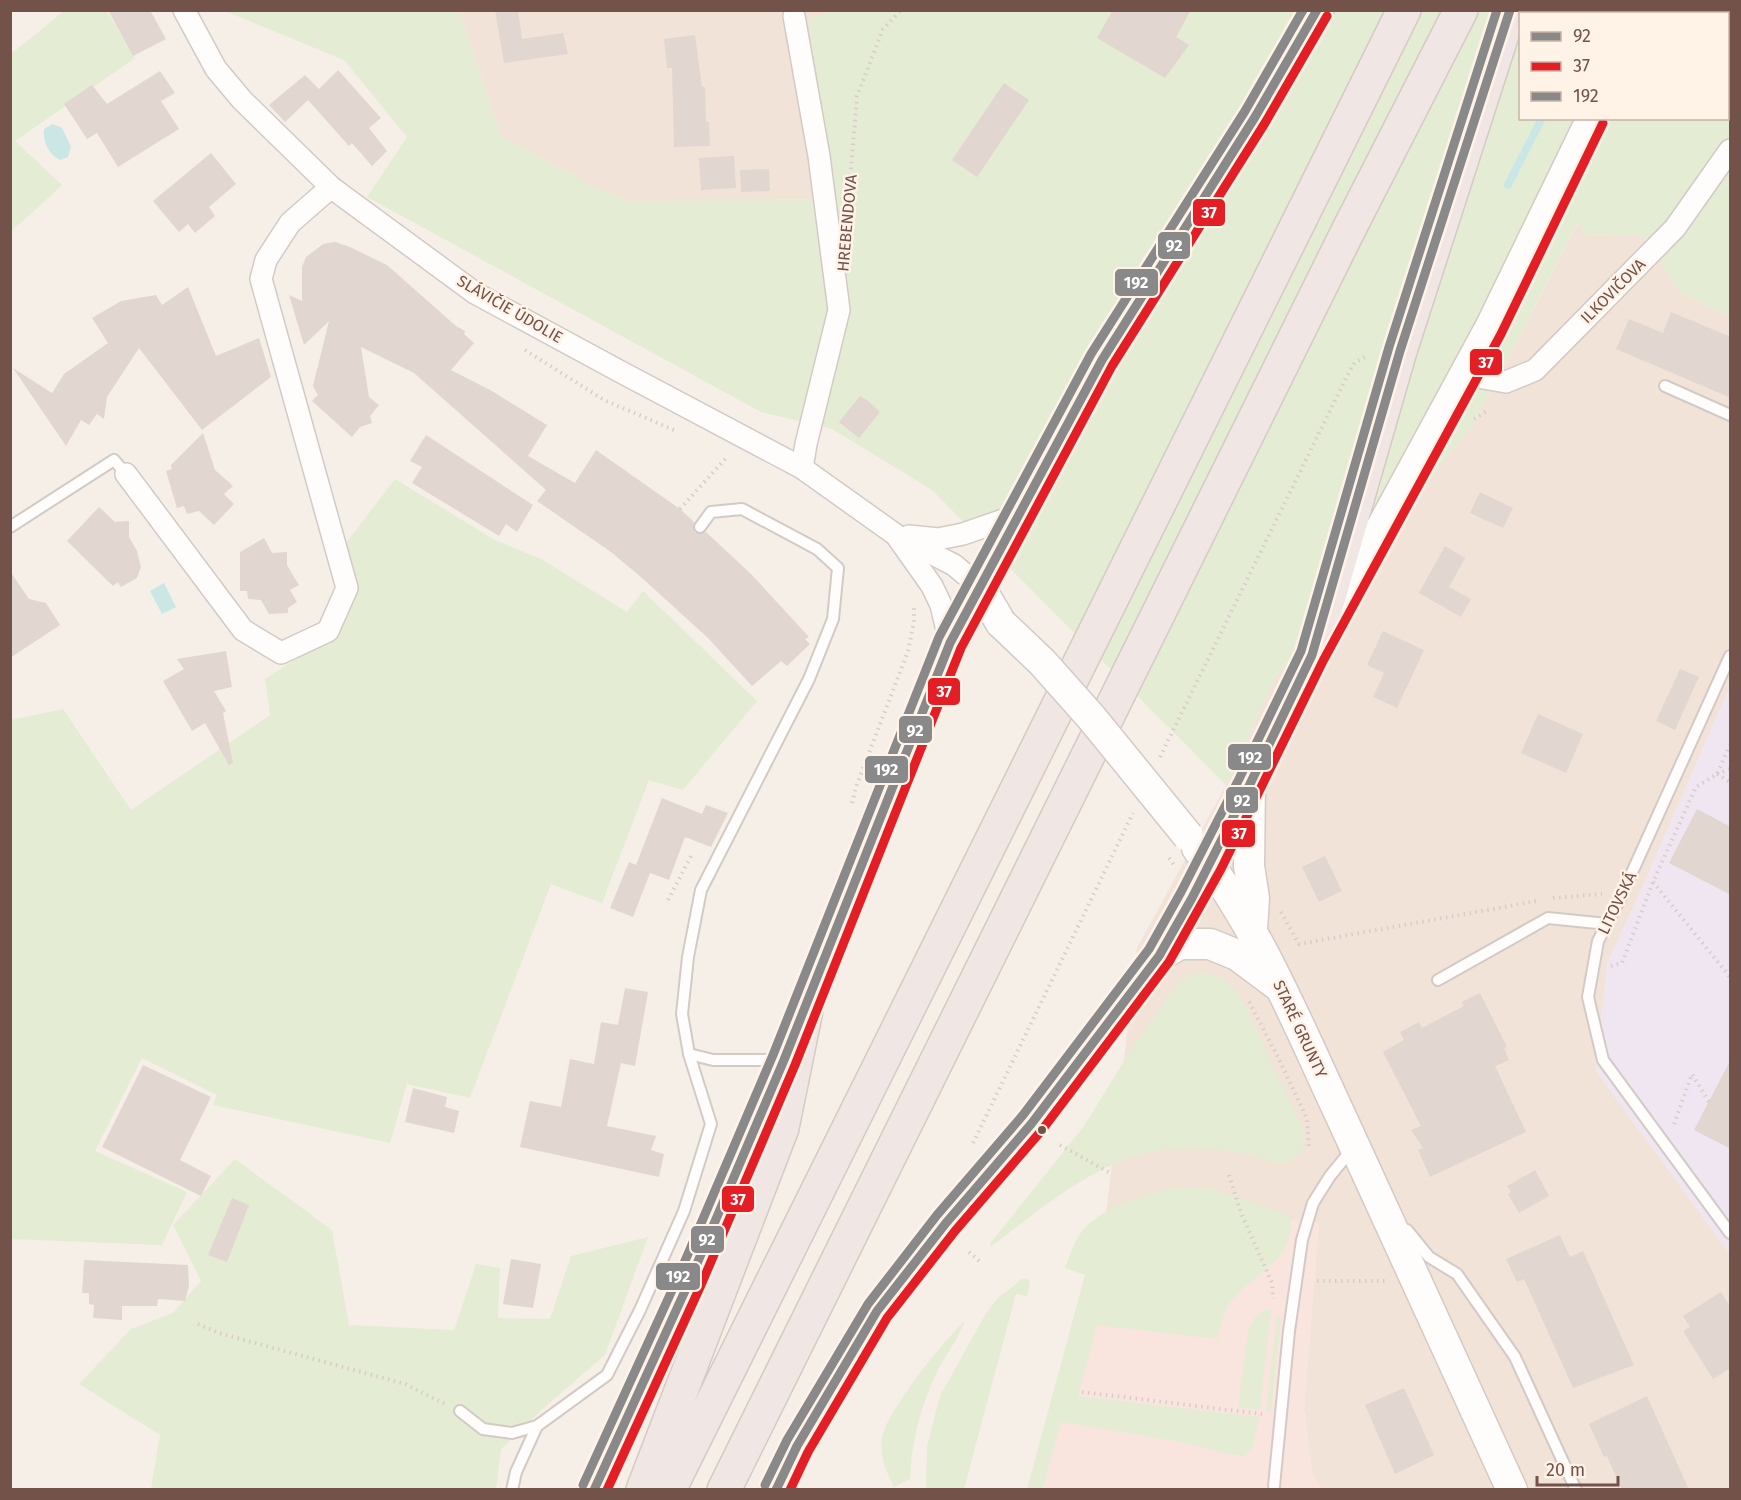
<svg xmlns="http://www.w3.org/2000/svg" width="1741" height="1500" viewBox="0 0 1741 1500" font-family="'Fira Sans',sans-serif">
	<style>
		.residential { fill: #f1e3d8 }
		.commercial { fill: #f9e5de }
		.education { fill: #f0e6f1 }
		.green { fill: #e4ecd3; fill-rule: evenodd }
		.water { fill: #cae7e6 }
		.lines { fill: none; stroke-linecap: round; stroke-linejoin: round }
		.stream { stroke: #cae7e6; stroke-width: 8 }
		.building { fill: #e2d6d0 }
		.lane-casing { stroke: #d4cac5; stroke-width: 14 }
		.street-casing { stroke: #d4cac5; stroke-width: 24 }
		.secondary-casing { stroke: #d5cac4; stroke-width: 33 }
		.primary-casing { stroke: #d5cac5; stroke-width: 36 }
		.highway-casing { stroke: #d5cac5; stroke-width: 36 }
		.path { stroke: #d8cdc9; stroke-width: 4; stroke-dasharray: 1.5 4.5; stroke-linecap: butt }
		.lane { stroke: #fefdfc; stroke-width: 10 }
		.street { stroke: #fefdfc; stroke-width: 21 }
		.secondary { stroke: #fefdfc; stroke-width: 30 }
		.primary { stroke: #f2ebe4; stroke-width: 33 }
		.highway { stroke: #f0e6e3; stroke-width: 33 }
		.secondary-bridge-casing { stroke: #d5cac4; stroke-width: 33; stroke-linecap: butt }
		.path-bridge { stroke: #d8cdc9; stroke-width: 4; stroke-dasharray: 1.5 4.5; stroke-linecap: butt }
		.secondary-bridge { stroke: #fefdfc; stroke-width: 30 }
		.bus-1-casing { stroke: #fff3e8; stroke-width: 14 }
		.bus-2-casing { stroke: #fff3e8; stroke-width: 14 }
		.bus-3-casing { stroke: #fff3e8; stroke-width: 14 }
		.bus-1 { stroke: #898989; stroke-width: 9 }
		.bus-2 { stroke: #e31e24; stroke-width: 9 }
		.bus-3 { stroke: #898989; stroke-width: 9 }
		.bus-dot { fill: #735249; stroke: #fff3e8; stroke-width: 2 }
		.labels { text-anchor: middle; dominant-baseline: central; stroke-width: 5; stroke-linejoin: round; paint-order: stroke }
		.street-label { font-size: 16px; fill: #735249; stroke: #fff3e8 }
		.line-badge { stroke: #fff3e8; stroke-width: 2 }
		.badge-label { font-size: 16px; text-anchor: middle; font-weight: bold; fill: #fff }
	</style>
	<rect width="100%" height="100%" fill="#f6efe8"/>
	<g class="residential">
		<path d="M459 11H833L809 19 829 199 631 201 602 191 501 136Z"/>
		<path d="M1579 221 1583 234 1643 236 1681 293 1730 316V687L1637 899 1607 964 1596 1071 1730 1254V1489H1321L1312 1472 1304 1409 1319 1222 1105 1223 1137 948 1226 785 1275 677 1475 422Z"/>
	</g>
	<path class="commercial" d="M1286 1220 1319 1222 1304 1409 1312 1472 1321 1489 1043 1490 1099 1276Z"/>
	<path class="education" d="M1730 687V1254L1596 1071 1607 964 1637 899Z"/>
	<g class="green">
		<path d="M64 11H107L135 58 15 141 62 185 34 211 11 231V52L15 51Z"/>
		<path d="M225 11H459L501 136 602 191 631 201 829 199 809 19 833 11H1730V316L1681 293 1643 236 1583 234 1578 222 1475 422 1275 677 1226 785 932 490 832 429 761 412 367 197 407 137 344 60ZM1520 14H1728V118H1520Z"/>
		<path d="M395 479 495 540 541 559 627 612 643 591 757 701 683 790 649 780 602 903 551 884 470 1098 407 1084 390 1143 213 1105 217 1095 142 1058 95 1151 187 1192 162 1245 11 1239V720L63 709 131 810 270 715 265 679 334 635 355 589 346 543Z"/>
		<path d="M1200 972 1223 978 1241 997 1301 1125 1305 1134 1302 1151C1295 1157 1289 1164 1278 1164 1270 1163 1261 1158 1252 1155 1227 1149 1200 1148 1174 1149 1102 1153 1045 1207 990 1247V1244L1084 1126 1129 1053 1169 995 1180 982 1189 976Z"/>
		<path d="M235 1159 332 1230 349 1325 454 1330 476 1264 500 1268 498 1318 550 1319 571 1256 648 1237 605 1355 547 1405 501 1449 496 1489H151L160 1435 79 1384 131 1329 173 1313 201 1281 173 1225Z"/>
		<path d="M1181 1187 1210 1188 1290 1216C1297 1261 1255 1271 1232 1300 1223 1311 1221 1326 1217 1339L1097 1325 1078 1396 1259 1417 1253 1448 1244 1456 1227 1454 1186 1443 1061 1422 1043 1489H1027L1085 1275 1065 1268C1069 1257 1073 1244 1080 1234 1098 1207 1151 1193 1181 1187Z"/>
		<path d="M1022 1279H1027L1030 1281 1027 1296 1016 1294 964 1489H926L927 1446 940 1396 986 1313 998 1298Z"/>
		<path d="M1264 1310H1271L1260 1410 1238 1407 1248 1332 1255 1317Z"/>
		<path d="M1277 1314 1281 1320 1271 1412 1266 1411Z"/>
		<path d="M963 1322 964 1323C957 1341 945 1355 937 1372 921 1405 911 1442 910 1479L894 1487C886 1472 879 1454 882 1437 885 1424 894 1411 901 1400 919 1372 940 1347 963 1322Z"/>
	</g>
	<g class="water">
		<path d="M53 124 62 128 71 147 68 157 61 160C50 157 42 141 44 129Z"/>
		<path d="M164 583 176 607 162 614 150 591Z"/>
	</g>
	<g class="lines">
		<g class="stream">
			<path d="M1596 14 1598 10"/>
			<path d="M1508 185 1542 118"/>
		</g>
	</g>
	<g class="building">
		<path d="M108 10H150L166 39 133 56Z"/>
		<path d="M495 10H518L522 39 563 33 568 54 504 63Z"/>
		<path d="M1113 10H1191L1176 37 1189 45 1165 78 1097 38Z"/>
		<path d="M695 35 702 87H705L706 122H709L710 146 674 147 672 68H667L664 39Z"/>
		<path d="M338 70 381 118 369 128 387 151 372 166 352 143 349 146 308 100 285 122 269 105 305 75 319 89Z"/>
		<path d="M160 71 175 93 161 101 179 129 118 167 97 133 87 139 64 104 92 85 107 104Z"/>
		<path d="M1004 83 1029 100 977 177 952 160Z"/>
		<path d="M211 153 236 184 209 207 215 216 195 233 188 224 179 232 153 201Z"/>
		<path d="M734 156 736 188 701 190 699 158Z"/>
		<path d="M769 169 770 191 741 192 740 170Z"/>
		<path d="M335 242 350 247 387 265 456 326 465 331 464 334 474 343 451 370 492 391 547 425 528 456 575 483 596 450 680 509 694 522 693 527 695 533 700 534 706 532 752 575 809 637 805 639 810 644 787 666 781 661 752 686 708 638 642 578 611 552 537 501 546 490 414 373 361 347 369 397 379 405 370 416 372 423 360 427 352 437 312 401 318 395 313 386 329 321 304 345 289 295 302 301V267L306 257 323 244Z"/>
		<path d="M188 287 216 356 259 338 271 377 202 430 139 348 107 397 104 419 97 414 89 425 81 420 66 446 13 368 52 393 64 374 108 343 92 318 121 301 156 295 162 305Z"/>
		<path d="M1671 312 1731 337V398L1616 349 1629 319 1663 333Z"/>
		<path d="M860 396 867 400 880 412 859 438 839 422Z"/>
		<path d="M203 433 215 470 233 486 224 494 234 504 214 525 199 511 187 514 184 506 177 508 166 471 172 469 171 465Z"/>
		<path d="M426 435 533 505 517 532 506 524 499 536 412 483 422 467 410 461Z"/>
		<path d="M1480 492 1513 508 1503 528 1470 513Z"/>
		<path d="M99 507 115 522 129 521V537L137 551 141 567 137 578 121 587 118 582 113 586 67 541Z"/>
		<path d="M264 538 272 553 287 552V565L299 585 290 590 297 602 288 608V613L269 614 261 600 248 599 247 591H240V552Z"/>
		<path d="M1445 546 1465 558 1449 587 1471 599 1461 617 1419 593Z"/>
		<path d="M10 571 29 599 46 603 60 625 10 658Z"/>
		<path d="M1383 631 1424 650 1397 708 1373 697 1384 673 1367 665Z"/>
		<path d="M226 651 232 687 214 691 226 711 223 713 233 763 229 765 205 723 192 731 163 681 184 669 177 659Z"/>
		<path d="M1680 669 1699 677 1675 730 1656 721Z"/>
		<path d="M1538 714 1583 734 1566 773 1521 753Z"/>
		<path d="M662 798 702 814 706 805 728 813 711 847 685 837 669 880 650 873 633 917 610 908 629 862 636 865Z"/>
		<path d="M1697 809 1731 827V895L1669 863Z"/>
		<path d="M1325 856 1342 891 1319 902 1302 867Z"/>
		<path d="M625 988 648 992 635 1066 621 1063 607 1126 656 1136 651 1150 664 1154 659 1177 520 1147 530 1101 561 1107 570 1059 594 1064 601 1022 618 1025Z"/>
		<path d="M1480 993 1507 1047 1504 1048 1509 1060 1495 1066 1526 1132 1430 1177 1418 1150 1423 1148 1411 1130 1421 1126 1383 1052 1404 1040 1400 1032 1419 1022 1422 1028 1464 1006 1462 1002Z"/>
		<path d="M1731 1059V1149L1694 1130Z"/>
		<path d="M143 1065 211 1097 180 1160 211 1176 201 1196 102 1147Z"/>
		<path d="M413 1088 447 1097 445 1107 459 1111 454 1133 405 1122Z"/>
		<path d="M1535 1170 1549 1196 1519 1213 1508 1194 1511 1192 1507 1186Z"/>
		<path d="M232 1198 249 1205 227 1262 208 1255Z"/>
		<path d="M1560 1235 1570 1257 1583 1251 1634 1365 1573 1388 1524 1279 1517 1282 1506 1259Z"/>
		<path d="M511 1259 541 1264 533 1308 503 1304Z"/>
		<path d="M84 1260 188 1265 189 1286 185 1301 158 1299 157 1306H122V1320L93 1318 94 1305 89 1304V1293H82Z"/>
		<path d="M1721 1292 1731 1308V1368L1713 1379 1683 1331 1690 1327 1683 1316Z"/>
		<path d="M1404 1388 1434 1455 1395 1474 1365 1405Z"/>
		<path d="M1647 1396 1689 1490H1622L1607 1456 1604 1457 1589 1424Z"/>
	</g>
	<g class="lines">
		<defs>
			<g id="lane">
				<path d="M1665 386 1730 415"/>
				<path d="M10 527 114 460 126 474"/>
				<path d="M1730 656 1620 899 1598 941 1588 997 1603 1060 1730 1233"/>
				<path d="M1438 980 1548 918 1607 924"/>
				<path d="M689 1054 713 1060H778"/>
				<path d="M1407 1230 1429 1257 1457 1274 1515 1357 1576 1490"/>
				<path d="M460 1411 483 1429 512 1433 537 1426 607 1375 640 1310 684 1211 711 1124 689 1054 682 1014 688 957 701 890 809 679 833 619 838 568 817 549 742 509 711 512 700 527"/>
				<path d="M1274 1486 1289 1331 1302 1240 1313 1203 1330 1176 1353 1148"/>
				<path d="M512 1490 516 1472 537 1426"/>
			</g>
			<g id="street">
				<path d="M184 10 216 69 242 100 332 188 475 293 621 372 802 468 896 535 954 565 979 586"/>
				<path d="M794 16 819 156 839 310 806 444 802 468"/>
				<path d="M1466 375 1506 382 1535 370 1675 228 1730 150"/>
				<path d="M126 474 243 630 281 653 328 631 347 588 261 279 266 260 290 223 322 195 332 188"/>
				<path d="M909 536 938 539 963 534 1018 515"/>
				<path d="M898 538 932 586 941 605 950 643"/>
			</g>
			<g id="secondary">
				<path d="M1646 14 1648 10"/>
				<path d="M979 586 1001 623"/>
				<path d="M1328 626 1490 328 1592 118"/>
				<path d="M1250 784 1249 866 1254 898 1252 929"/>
				<path d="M1197 848C1258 927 1296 1020 1338 1110 1397 1236 1454 1363 1512 1490"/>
				<path d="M1159 956 1180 944H1210L1237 955 1276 984"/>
			</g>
			<g id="primary">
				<path d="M594 1490 690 1280 784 1060 950 643 1102 360 1255 117 1317 10"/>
				<path d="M776 1490 797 1446 877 1311 946 1223 1032 1123 1159 956 1210 864 1312 655"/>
			</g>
			<g id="highway">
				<path d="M1312 655 1400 351 1510 10"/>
				<path d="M643 1490 782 1128 807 1005"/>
				<path d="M669 1490 1404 10"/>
				<path d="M724 1490 1346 235 1461 10"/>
			</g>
		</defs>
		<use href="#lane" class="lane-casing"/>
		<use href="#street" class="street-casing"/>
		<use href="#secondary" class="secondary-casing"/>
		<use href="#primary" class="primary-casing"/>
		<use href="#highway" class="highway-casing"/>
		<g class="path">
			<path d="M849 193 857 96 883 29 901 10"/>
			<path d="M525 350 604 400 674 430"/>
			<path d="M1474 419 1489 410"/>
			<path d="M680 509 728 456"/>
			<path d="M1160 757 1348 374 1355 362 1367 356"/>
			<path d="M1717 774 1730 782"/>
			<path d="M1717 774 1730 769"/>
			<path d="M852 803 856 787 908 651 914 622V605"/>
			<path d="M1653 882 1730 977"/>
			<path d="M1553 898 1602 894"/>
			<path d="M668 900 691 856"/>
			<path d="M1281 912 1299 944 1537 901"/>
			<path d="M1611 966 1622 963 1653 882 1696 787 1717 774 1730 745"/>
			<path d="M1249 1002 1278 1057 1307 1119 1309 1148"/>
			<path d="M1674 1124 1692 1074 1709 1102"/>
			<path d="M973 1143 1133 813"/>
			<path d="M1060 1145 1110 1173"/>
			<path d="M1229 1175 1241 1213 1272 1283 1273 1299"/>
			<path d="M969 1252 980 1262"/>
			<path d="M1317 1281H1385"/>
			<path d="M198 1324 219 1333 405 1384 445 1404"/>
			<path d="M1082 1392 1262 1414"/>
		</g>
		<use href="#lane" class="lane"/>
		<use href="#street" class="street"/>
		<use href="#secondary" class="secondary"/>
		<use href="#primary" class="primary"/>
		<use href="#highway" class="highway"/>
		<defs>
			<path id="secondary-bridge" d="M1001 623 1042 662 1091 717 1188 836"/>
		</defs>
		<use href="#secondary-bridge" class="secondary-bridge-casing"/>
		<path class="path-bridge" d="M1169 858 1176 868"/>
		<use href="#secondary-bridge" class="secondary-bridge"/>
		<defs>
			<g id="bus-1">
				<path d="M594 1490 690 1280 784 1060 950 643 1102 360 1255 117 1317 10"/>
				<path d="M776 1490 797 1446 877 1311 946 1223 1032 1123 1159 956 1192 898 1250 784 1312 655 1400 351 1510 10"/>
			</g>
			<g id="bus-2">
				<path d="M607 1490 701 1285 795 1065 961 648 1112 366 1265 123 1327 16"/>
				<path d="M790 1490 808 1452 887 1318 955 1231 1042 1130 1169 962 1221 869 1323 661 1501 334 1603 123"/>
			</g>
			<g id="bus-3">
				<path d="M583 1485 679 1275 773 1055 939 637 1091 354 1245 111 1303 10"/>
				<path d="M765 1485 787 1440 868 1304 937 1215 1023 1115 1149 949 1181 892 1239 779 1301 651 1389 347 1497 10"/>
			</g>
		</defs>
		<use href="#bus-1" class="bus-1-casing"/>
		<use href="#bus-2" class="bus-2-casing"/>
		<use href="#bus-3" class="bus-3-casing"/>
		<use href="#bus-1" class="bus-1"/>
		<use href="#bus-2" class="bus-2"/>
		<use href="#bus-3" class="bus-3"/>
	</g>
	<circle class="bus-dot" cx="1042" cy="1130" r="5"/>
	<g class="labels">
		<g class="street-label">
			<text transform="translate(847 223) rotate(-85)">HREBENDOVA</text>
			<text transform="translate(1613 291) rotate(-45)">ILKOVIČOVA</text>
			<text transform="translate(510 309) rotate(30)">SLÁVIČIE ÚDOLIE</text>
			<text transform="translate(1617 903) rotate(-64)">LITOVSKÁ</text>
			<text transform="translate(1300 1029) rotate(65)">STARÉ GRUNTY</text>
		</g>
	</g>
	<g class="line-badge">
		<rect x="1192" y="198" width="34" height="29" rx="6" fill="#e31e24"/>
		<rect x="1157" y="231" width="34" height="29" rx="6" fill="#898989"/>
		<rect x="1114" y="268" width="45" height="29" rx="6" fill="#898989"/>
		<rect x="1469" y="348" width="34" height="28" rx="6" fill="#e31e24"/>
		<rect x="927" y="677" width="34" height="29" rx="6" fill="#e31e24"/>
		<rect x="898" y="715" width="35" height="29" rx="6" fill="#898989"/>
		<rect x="1227" y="743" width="45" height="28" rx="6" fill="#898989"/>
		<rect x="864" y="755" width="45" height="29" rx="6" fill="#898989"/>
		<rect x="1225" y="786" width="34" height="28" rx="6" fill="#898989"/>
		<rect x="1221" y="819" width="35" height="29" rx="6" fill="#e31e24"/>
		<rect x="721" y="1185" width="34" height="28" rx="6" fill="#e31e24"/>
		<rect x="690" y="1225" width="35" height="29" rx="6" fill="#898989"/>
		<rect x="655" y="1262" width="46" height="29" rx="6" fill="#898989"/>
	</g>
	<g class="badge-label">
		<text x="1209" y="218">37</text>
		<text x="1174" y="251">92</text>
		<text x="1136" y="288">192</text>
		<text x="1486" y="368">37</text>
		<text x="944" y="697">37</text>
		<text x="915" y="736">92</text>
		<text x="1250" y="763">192</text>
		<text x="886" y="775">192</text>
		<text x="1242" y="806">92</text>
		<text x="1239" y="839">37</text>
		<text x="738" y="1205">37</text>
		<text x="707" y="1245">92</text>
		<text x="678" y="1282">192</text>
	</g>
	<rect width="1741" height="1500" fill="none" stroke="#735249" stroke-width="24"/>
	<rect x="1519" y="12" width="210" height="108" fill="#fff3e8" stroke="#c7b3a8" stroke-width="1.5"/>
	<rect x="1531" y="32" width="30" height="9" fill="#898989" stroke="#c7b3a8" stroke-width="1.5"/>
	<text x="1573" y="42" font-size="18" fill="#735249">92</text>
	<rect x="1531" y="62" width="30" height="9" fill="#e31e24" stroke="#c7b3a8" stroke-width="1.5"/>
	<text x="1573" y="72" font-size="18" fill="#735249">37</text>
	<rect x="1531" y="92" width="30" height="9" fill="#898989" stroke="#c7b3a8" stroke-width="1.5"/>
	<text x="1573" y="102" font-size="18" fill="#735249">192</text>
	<path d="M1537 1476v9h81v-9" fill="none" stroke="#735249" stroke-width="3"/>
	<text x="1546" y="1476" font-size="18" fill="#735249" stroke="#fff3e8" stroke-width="4.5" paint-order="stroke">20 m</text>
</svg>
